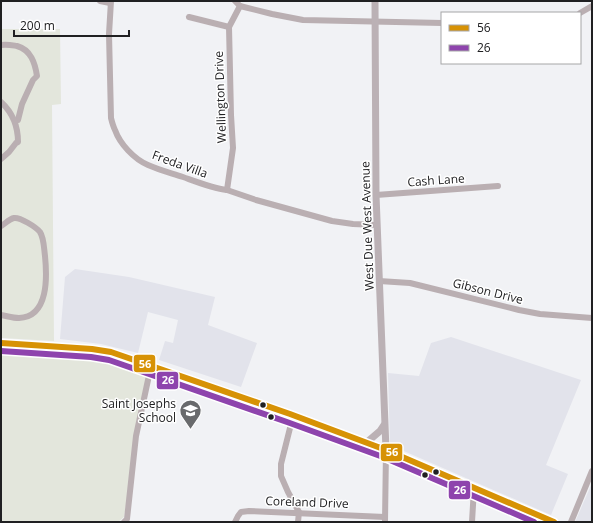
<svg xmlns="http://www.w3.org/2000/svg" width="593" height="523" viewBox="0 0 593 523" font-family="'Open Sans',sans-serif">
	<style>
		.built { fill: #e2e3eb }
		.green { fill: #e3e6dc }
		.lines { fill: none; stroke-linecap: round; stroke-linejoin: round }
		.minor { stroke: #baafb2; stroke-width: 6 }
		.major { stroke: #bbb1b5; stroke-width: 7 }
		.bus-1-casing { stroke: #fff; stroke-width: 9 }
		.bus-2-casing { stroke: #fff; stroke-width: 9 }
		.bus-1 { stroke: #d79205; stroke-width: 6 }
		.bus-2 { stroke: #8e44ad; stroke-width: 6 }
		.bus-dot { fill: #202022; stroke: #fff; stroke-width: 1.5 }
		.labels { text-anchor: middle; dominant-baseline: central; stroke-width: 3; stroke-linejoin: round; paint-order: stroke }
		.street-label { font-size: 12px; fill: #202022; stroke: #fff }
		.poi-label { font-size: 12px; fill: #202022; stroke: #fff; text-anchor: end }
		.line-badge { stroke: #fff; stroke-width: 1.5 }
		.badge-label { font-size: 11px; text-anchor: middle; font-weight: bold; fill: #fff }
	</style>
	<rect width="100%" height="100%" fill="#f1f2f5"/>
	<g class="built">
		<path d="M75 269 129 277 215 297 208 325 257 343 241 387 159 360 165 341 173 343 178 320 148 312 138 353 101 344 60 339 65 277Z"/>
		<path d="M451 337 581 380 546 465 568 474 551 515 390 445 388 373 419 376 431 343Z"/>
		<path d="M592 483V522H575Z"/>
	</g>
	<g class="green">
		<path d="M1 29H60L61 104 52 105 54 341 1 338Z"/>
		<path d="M1 348 90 353 107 358 149 369 124 517 118 522H1Z"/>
	</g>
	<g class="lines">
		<g class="minor">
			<path d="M100 1 110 3"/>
			<path d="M111 1 109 34 111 118C112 122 113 126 115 130 120 144 134 159 148 165 159 170 171 173 183 177 197 182 212 188 227 190L256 200 332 221 353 224 377 225"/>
			<path d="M235 1 240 6 272 14 303 20 442 23"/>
			<path d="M580 13 592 6"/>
			<path d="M189 17 229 27"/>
			<path d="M1 45C7 44 11 45 17 46 31 50 35 63 37 76L33 80 22 104 18 120"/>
			<path d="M1 102C13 113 18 127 18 142L16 143 9 152 1 159"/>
			<path d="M227 190 233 148 231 115 229 27 240 6"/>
			<path d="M376 195 498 186"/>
			<path d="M1 226C5 224 9 219 14 218 20 217 36 227 40 232 44 238 44 249 45 256 47 276 49 317 19 318 13 318 7 316 1 315"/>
			<path d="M379 281 410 283 519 310 540 314 592 318"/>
			<path d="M293 416 281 464V476L288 492 299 512 298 522"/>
			<path d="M124 522 127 519 136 436 151 366"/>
			<path d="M235 522 238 516 241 512 249 511 385 517"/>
			<path d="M385 522 386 450"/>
			<path d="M472 522 474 488"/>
			<path d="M571 522 592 471"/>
		</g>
		<g class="major">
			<path d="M375 1 376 195 386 450"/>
			<path d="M1 343 92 349 111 352 290 414 386 450 554 522"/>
			<path d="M366 443 380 431 384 425"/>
		</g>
		<defs>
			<path id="bus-1" d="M1 343 92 349 111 352 290 414 386 450 554 522"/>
			<path id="bus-2" d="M1 351 91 357 109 360 287 422 383 457 534 522"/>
		</defs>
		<use href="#bus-1" class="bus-1-casing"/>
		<use href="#bus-2" class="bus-2-casing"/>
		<use href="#bus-1" class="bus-1"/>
		<use href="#bus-2" class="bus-2"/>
	</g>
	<defs>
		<symbol id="school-pin" viewBox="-11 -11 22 30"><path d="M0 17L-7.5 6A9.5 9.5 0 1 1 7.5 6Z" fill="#696a6c" stroke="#fff"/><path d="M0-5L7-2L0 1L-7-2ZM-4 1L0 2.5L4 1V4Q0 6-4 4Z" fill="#fff"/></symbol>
	</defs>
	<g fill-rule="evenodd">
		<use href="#school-pin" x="178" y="398" width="25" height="34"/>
	</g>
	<g class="bus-dot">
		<circle cx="263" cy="405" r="3.5"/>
		<circle cx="271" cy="417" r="3.5"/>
		<circle cx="436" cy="472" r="3.5"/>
		<circle cx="425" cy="475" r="3.5"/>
	</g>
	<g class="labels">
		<g class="street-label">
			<text transform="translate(220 97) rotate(-92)">Wellington Drive</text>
			<text transform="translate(180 164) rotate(20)">Freda Villa</text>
			<text transform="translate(436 180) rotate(-4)">Cash Lane</text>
			<text transform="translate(367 226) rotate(-92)">West Due West Avenue</text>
			<text transform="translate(488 291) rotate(14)">Gibson Drive</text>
			<text transform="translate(307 502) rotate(2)">Coreland Drive</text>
		</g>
		<g class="poi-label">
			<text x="176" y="403">Saint Josephs<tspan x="176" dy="14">School</tspan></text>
		</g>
	</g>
	<g class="line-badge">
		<rect x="133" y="354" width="23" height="19" rx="4" fill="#d79205"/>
		<rect x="156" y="371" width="23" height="19" rx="4" fill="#8e44ad"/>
		<rect x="380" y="443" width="23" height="19" rx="4" fill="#d79205"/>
		<rect x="448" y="480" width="23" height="20" rx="4" fill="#8e44ad"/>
	</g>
	<g class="badge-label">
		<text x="145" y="368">56</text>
		<text x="168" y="384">26</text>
		<text x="392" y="456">56</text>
		<text x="460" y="494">26</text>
	</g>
	<rect width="593" height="523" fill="none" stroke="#202022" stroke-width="4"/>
	<rect x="441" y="12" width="140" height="52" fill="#ffffff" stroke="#a6a6a7"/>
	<rect x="449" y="25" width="20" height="6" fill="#d79205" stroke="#a6a6a7"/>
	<text x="477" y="32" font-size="12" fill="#202022">56</text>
	<rect x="449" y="45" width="20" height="6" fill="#8e44ad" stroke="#a6a6a7"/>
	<text x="477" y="52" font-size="12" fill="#202022">26</text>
	<path d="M14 30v6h115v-6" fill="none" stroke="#202022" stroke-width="2"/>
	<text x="20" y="30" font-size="12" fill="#202022" stroke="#ffffff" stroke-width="3" paint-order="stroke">200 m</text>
</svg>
